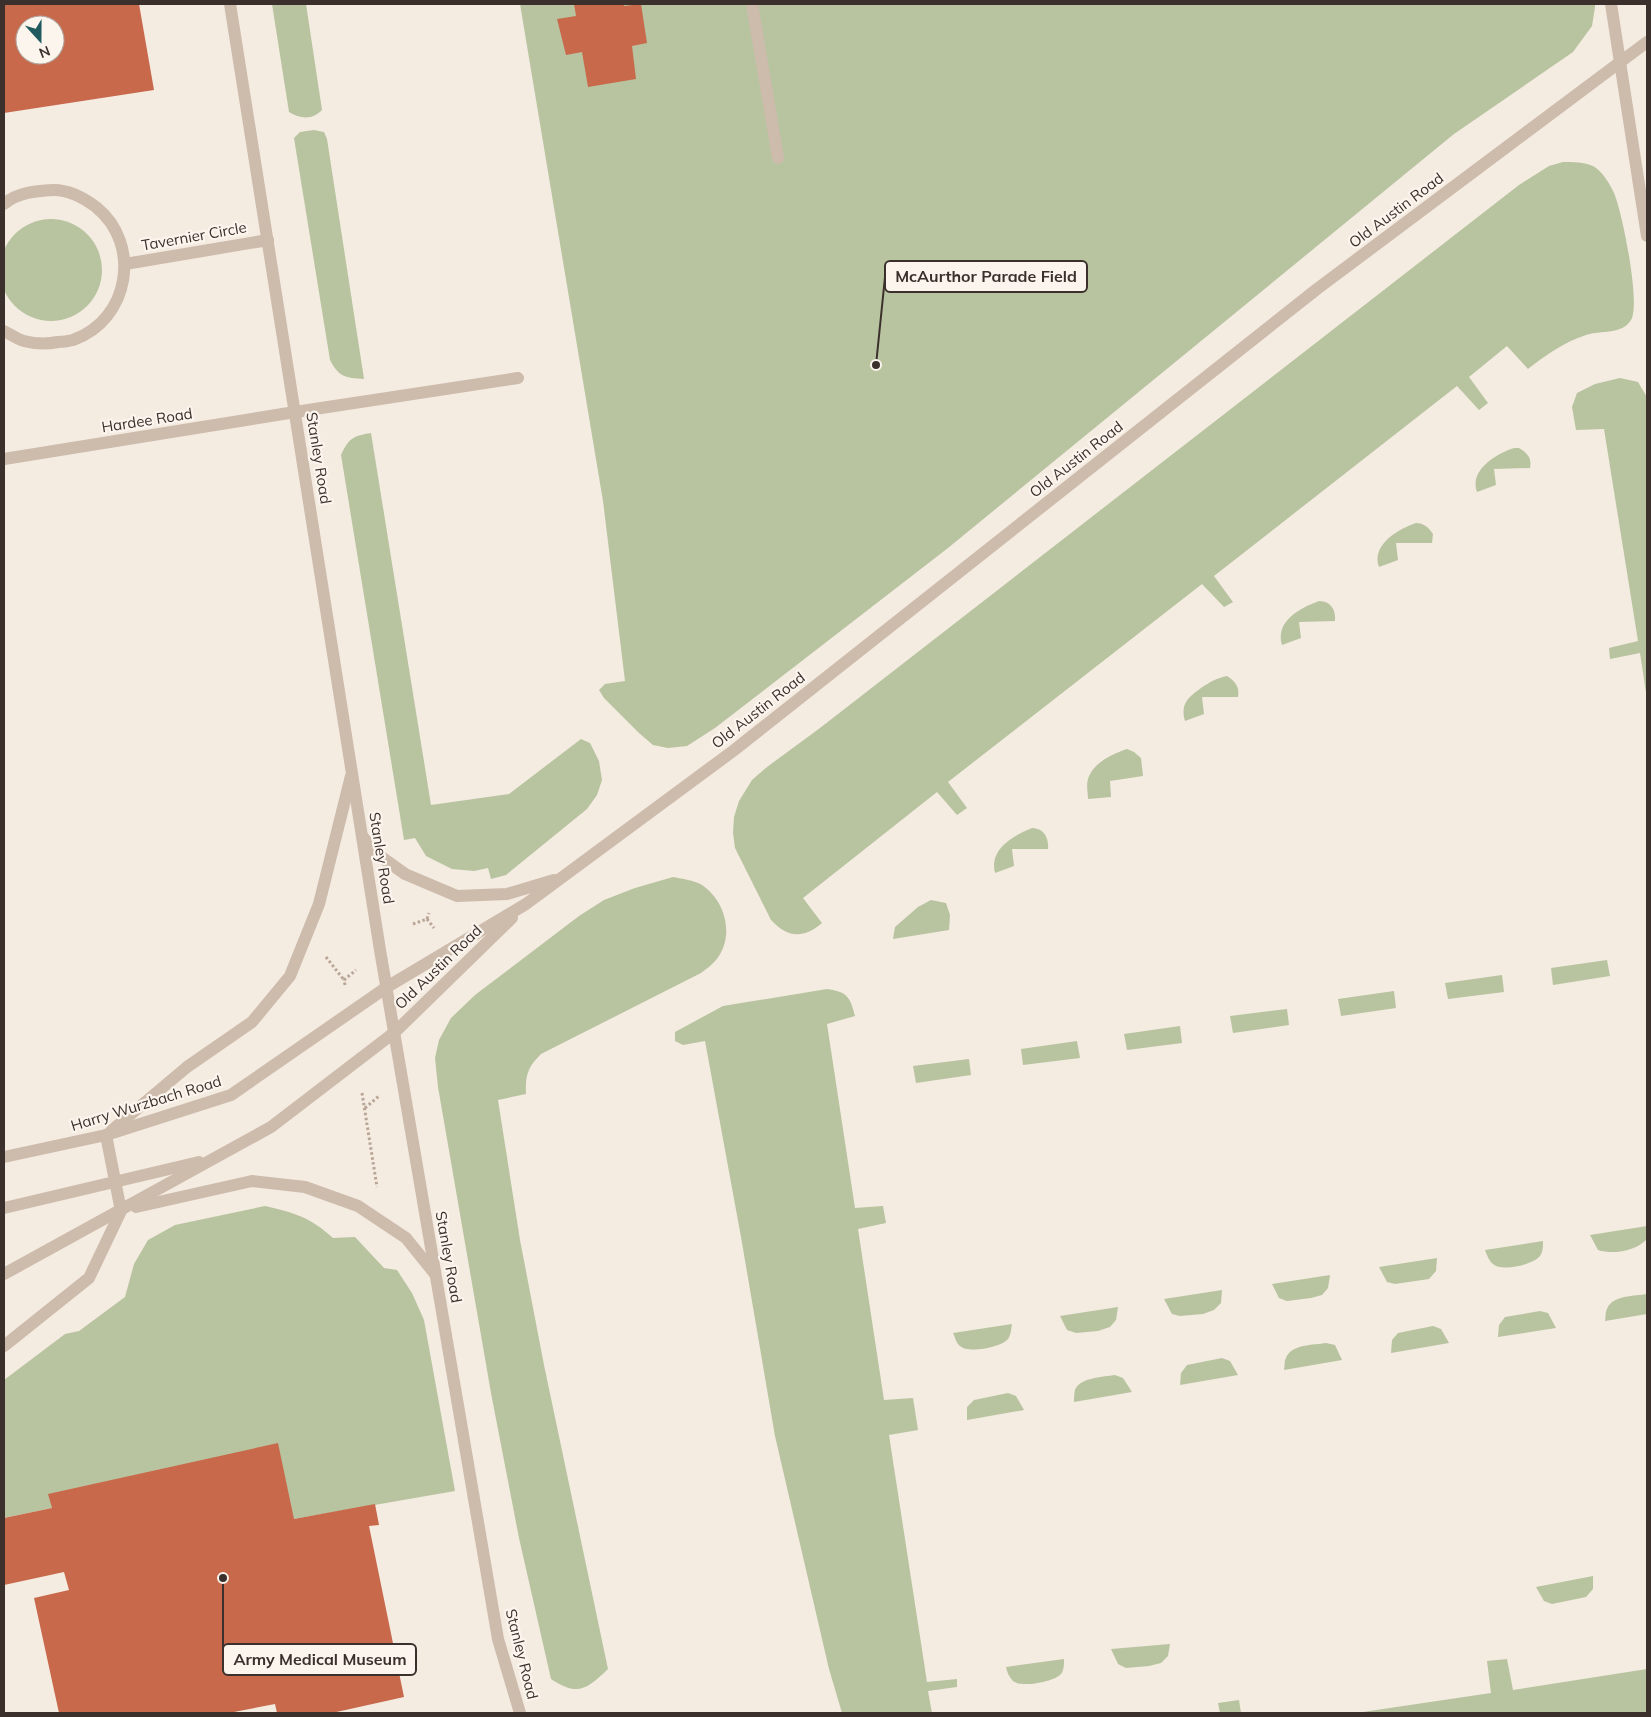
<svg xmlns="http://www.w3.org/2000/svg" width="1651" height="1717" viewBox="0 0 1651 1717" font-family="Mulish,sans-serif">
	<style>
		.green { fill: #b8c4a0 }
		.building { fill: #c8694b; fill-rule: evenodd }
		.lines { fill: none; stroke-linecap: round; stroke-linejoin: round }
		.path { stroke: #b9a596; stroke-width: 3; stroke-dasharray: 2.5 2.5; stroke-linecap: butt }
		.service { stroke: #cdbbac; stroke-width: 12 }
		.minor { stroke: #cdbbac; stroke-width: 12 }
		.tertiary { stroke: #cdbbac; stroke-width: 12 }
		.labels { text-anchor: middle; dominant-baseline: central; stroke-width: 4.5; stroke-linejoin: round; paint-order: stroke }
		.street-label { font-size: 15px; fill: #3b302b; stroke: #fbf5ee }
		.leader { fill: none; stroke: #3b302b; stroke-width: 2 }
		.callout-dot { fill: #3b302b; stroke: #fbf5ee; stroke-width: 2 }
		.callout { fill: #fbf5ee; stroke: #3b302b; stroke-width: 2 }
		.callout-label { font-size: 16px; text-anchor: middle; font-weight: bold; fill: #3b302b }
	</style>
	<rect width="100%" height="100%" fill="#f4ebe1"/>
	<g class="green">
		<path d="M272 4H306L322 110C313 120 300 119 289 112Z"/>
		<path d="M520 4H1595V7L1592 26 1573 52 1454 134 948 548 715 728 687 746 668 748 653 745 639 733 604 698 599 690 605 684 625 681 603 501Z"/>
		<path d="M314 130 324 132 327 139 364 379C345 378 339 377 330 360L294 138 300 132Z"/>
		<path d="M1563 162C1573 162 1584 162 1593 166 1602 171 1610 184 1614 193 1622 211 1641 304 1631 320 1622 335 1601 330 1586 335 1564 342 1546 355 1528 369L1507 346 1469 377 1488 403 1479 410 1457 386 1214 576 1233 602 1224 607 1202 584 948 782 967 808 957 815 937 792 803 898 822 923C803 939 788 938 771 920L735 848 733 833 734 817 739 801 752 780 767 767 820 728 1519 185 1549 166Z"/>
		<circle cx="51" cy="270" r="51"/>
		<path d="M1620 378 1638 382 1647 397V699L1640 653 1610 659 1609 648 1638 641 1604 429 1576 430 1572 407 1577 393 1595 384Z"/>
		<path d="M371 433 431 805 509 794 581 739 590 743 599 761 602 780 597 795 587 809 506 875 491 879 488 868 474 871 452 869 426 856 415 838 404 840 341 455C349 438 353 436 371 433Z"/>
		<path d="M1514 448H1519C1527 453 1532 457 1530 468L1494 469 1496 485 1477 492C1469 470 1496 454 1514 448Z"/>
		<path d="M1416 523C1424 523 1428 527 1433 534L1432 543H1396L1398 560 1379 567C1371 545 1398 529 1416 523Z"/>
		<path d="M1319 601C1331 601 1336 610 1335 621L1299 622 1301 638 1282 645C1275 621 1300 608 1319 601Z"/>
		<path d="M1227 676C1235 681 1240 687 1238 697H1202L1204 714 1185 721C1180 703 1189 697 1201 688 1210 682 1217 678 1227 676Z"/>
		<path d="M1127 749 1134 752 1141 758 1143 776 1110 781 1111 797 1088 799C1088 793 1086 785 1088 779 1093 763 1112 754 1127 749Z"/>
		<path d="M1032 828C1044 828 1049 838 1048 849H1012L1014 866 995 873C989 849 1013 836 1032 828Z"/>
		<path d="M673 877C683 879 693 880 702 885 726 901 735 937 716 960 712 965 706 969 701 973L541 1054C528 1067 525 1075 526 1094L498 1100 520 1240 544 1365 608 1669C587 1689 578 1697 551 1679L519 1538 491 1393 438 1087 435 1058 439 1040 451 1018 475 995 579 916 604 900 635 888Z"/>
		<path d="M931 900 946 903 950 915 949 930 893 939 895 927 918 907Z"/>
		<path d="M1607 960 1610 976 1553 985 1551 968Z"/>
		<path d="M1502 975 1504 992 1448 999 1445 983Z"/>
		<path d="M827 989C847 992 850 996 855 1016L827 1024 855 1208 883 1206 886 1223 858 1229 884 1400 913 1398 918 1430 889 1435 927 1682 957 1679V1687L928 1691 932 1713H842L829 1669 775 1436 741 1237 705 1041 683 1045 675 1041V1032L723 1006Z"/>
		<path d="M1394 991 1396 1008 1341 1016 1338 999Z"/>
		<path d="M1287 1009 1289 1025 1233 1033 1230 1016Z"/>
		<path d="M1180 1026 1182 1043 1127 1050 1124 1034Z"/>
		<path d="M1077 1041 1080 1058 1023 1065 1021 1049Z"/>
		<path d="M969 1059 971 1075 916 1083 913 1066Z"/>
		<path d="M265 1206C295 1213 310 1217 333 1238L355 1237 384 1268 397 1270 412 1293 424 1320 455 1491 294 1519 49 1494 52 1508 4 1518V1380L65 1334 79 1331 125 1297 134 1264 148 1240 175 1225Z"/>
		<path d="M1647 1226V1239C1636 1251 1613 1255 1598 1250L1590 1235Z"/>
		<path d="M1543 1241C1543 1246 1543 1252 1540 1256 1533 1265 1501 1272 1493 1264 1489 1261 1487 1255 1485 1250Z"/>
		<path d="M1437 1258 1436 1271 1429 1279 1395 1284 1387 1282 1379 1267Z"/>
		<path d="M1330 1275 1328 1288 1322 1295 1311 1298 1287 1301 1279 1298 1272 1284Z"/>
		<path d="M1222 1290 1221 1303 1214 1310 1203 1314 1180 1316 1172 1314 1164 1299Z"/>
		<path d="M1647 1294V1314L1605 1321C1606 1318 1605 1312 1607 1309 1612 1295 1635 1296 1647 1294Z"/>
		<path d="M1118 1307 1116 1320 1110 1327 1098 1331 1076 1333 1067 1330 1060 1316Z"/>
		<path d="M1540 1311 1548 1313 1556 1328 1498 1337 1499 1325 1505 1317Z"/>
		<path d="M1012 1324C1011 1329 1011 1335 1008 1339 1002 1347 968 1354 960 1346 956 1343 955 1337 953 1333Z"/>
		<path d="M1433 1326 1441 1329 1449 1343 1391 1353 1392 1340 1398 1333Z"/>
		<path d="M1326 1343 1335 1345 1342 1360 1284 1370C1285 1366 1284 1361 1286 1358 1291 1344 1314 1345 1326 1343Z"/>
		<path d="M1222 1358 1230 1361 1238 1375 1180 1385 1181 1373 1187 1365Z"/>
		<path d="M1115 1375 1123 1378 1132 1392 1074 1402C1074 1399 1074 1394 1075 1390 1080 1377 1104 1377 1115 1375Z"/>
		<path d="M1008 1393 1016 1396 1024 1410 967 1420V1407L974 1400Z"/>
		<path d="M1593 1576V1589L1586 1597 1552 1604 1544 1601 1536 1587Z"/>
		<path d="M1170 1644 1168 1656 1161 1663 1149 1666 1126 1668 1118 1664 1111 1649Z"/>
		<path d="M1064 1659C1064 1664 1064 1670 1061 1674 1054 1682 1021 1688 1013 1681 1009 1677 1007 1672 1006 1667Z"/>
		<path d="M1507 1659 1513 1690 1647 1669V1713H1356L1491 1693 1487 1661Z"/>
		<path d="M1239 1700 1241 1713H1220L1218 1703Z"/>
	</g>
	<g class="building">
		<path d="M4 4H139L154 90 4 113ZM25 25H55V55H25Z"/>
		<path d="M574 4H624V6L641 4 647 43 632 46 636 79 588 87 582 52 566 55 557 19 576 16Z"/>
		<path d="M278 1443 294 1519 375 1504 379 1525 369 1526 404 1697 332 1713H277L275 1704 229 1713H59L34 1598 69 1590 64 1572 4 1585V1518L52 1508 48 1494Z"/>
	</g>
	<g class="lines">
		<g class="path">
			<path d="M427 919 434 928"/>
			<path d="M413 924 427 919 429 913"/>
			<path d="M326 957 344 980"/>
			<path d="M345 985 344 980 356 970"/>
			<path d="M362 1093 377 1187"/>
			<path d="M365 1108 379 1096"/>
		</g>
		<g class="service">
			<path d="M752 4 778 158"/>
			<path d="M4 204C18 192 37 191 54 190 69 190 84 198 96 207 142 244 130 320 73 340 69 341 63 342 58 342 48 344 35 344 24 341 17 339 10 334 4 331"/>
			<path d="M125 264 268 240"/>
			<path d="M295 412 518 378"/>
			<path d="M4 1346 89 1278 121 1211 106 1135"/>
		</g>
		<path class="minor" d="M4 459 295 412"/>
		<g class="tertiary">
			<path d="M230 4 380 950 498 1639 520 1713"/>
			<path d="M1611 4 1647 236"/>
			<path d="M363 837 377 854 405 874 457 896 507 894 554 880"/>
			<path d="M111 1131 187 1067 252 1022 290 976 319 904 351 776"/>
			<path d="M4 1157 106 1135 231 1095 387 987 526 904 733 751 1317 289 1647 42"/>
			<path d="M136 1207 252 1181 305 1187 358 1206 406 1238 435 1274"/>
			<path d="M4 1208 199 1162"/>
			<path d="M4 1274 271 1127 395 1032 512 918"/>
		</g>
	</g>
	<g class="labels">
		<g class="street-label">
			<text transform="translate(1396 210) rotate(-37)">Old Austin Road</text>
			<text transform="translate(194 236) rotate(-10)">Tavernier Circle</text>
			<text transform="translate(147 420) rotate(-9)">Hardee Road</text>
			<text transform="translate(319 458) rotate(81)">Stanley Road</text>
			<text transform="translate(1076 459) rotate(-38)">Old Austin Road</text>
			<text transform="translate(758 710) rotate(-38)">Old Austin Road</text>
			<text transform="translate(382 858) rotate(81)">Stanley Road</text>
			<text transform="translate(438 967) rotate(-44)">Old Austin Road</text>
			<text transform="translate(146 1103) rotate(-17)">Harry Wurzbach Road</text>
			<text transform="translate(449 1257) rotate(80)">Stanley Road</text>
			<text transform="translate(522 1654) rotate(76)">Stanley Road</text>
		</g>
	</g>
	<path class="leader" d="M876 365L885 277M223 1578L223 1659"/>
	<g class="callout-dot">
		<circle cx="876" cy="365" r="5"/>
		<circle cx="223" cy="1578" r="5"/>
	</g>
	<g class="callout">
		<rect x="885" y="261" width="202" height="31" rx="5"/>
		<rect x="223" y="1644" width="193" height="31" rx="5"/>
	</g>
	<g class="callout-label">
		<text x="986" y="282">McAurthor Parade Field</text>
		<text x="320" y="1665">Army Medical Museum</text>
	</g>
	<rect width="1651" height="1717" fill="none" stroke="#3b302b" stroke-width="10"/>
	<g transform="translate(40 40) rotate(159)"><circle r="24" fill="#fbf5ee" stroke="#aea6a0"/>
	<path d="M0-4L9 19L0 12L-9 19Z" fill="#1f5a5e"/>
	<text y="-8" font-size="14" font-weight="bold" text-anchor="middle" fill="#3b302b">N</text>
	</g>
</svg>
